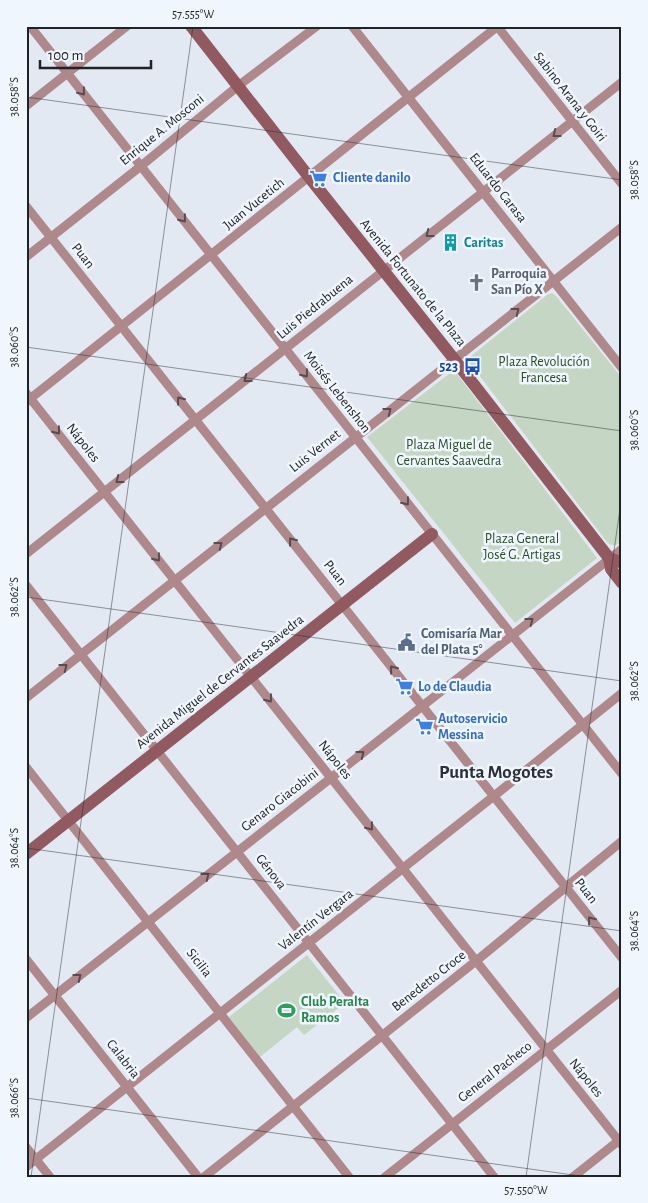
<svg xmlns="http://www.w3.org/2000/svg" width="648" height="1203" viewBox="0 0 648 1203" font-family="'Alegreya Sans',sans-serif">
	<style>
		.green { fill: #c6d6c4 }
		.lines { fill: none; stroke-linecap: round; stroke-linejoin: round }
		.street { stroke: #af888c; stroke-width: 9 }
		.secondary { stroke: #905a60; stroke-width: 12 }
		.oneway { stroke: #594b4f }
		.ticks { fill: none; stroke: #202326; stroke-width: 1; stroke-opacity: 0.45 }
		.labels { text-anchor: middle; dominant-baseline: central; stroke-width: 5; stroke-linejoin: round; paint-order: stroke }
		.street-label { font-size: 14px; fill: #202326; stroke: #f0f6fd }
		.shop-label { font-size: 14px; font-weight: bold; fill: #366cbe; stroke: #f0f6fd; text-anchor: start }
		.culture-label { font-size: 14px; font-weight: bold; fill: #0d838f; stroke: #f0f6fd; text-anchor: start }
		.worship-label { font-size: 14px; font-weight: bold; fill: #5b616d; stroke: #f0f6fd; text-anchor: start }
		.park-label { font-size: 14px; fill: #2a4c26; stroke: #f0f6fd }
		.transit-label { font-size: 14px; font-weight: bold; fill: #164399; stroke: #f0f6fd; text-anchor: end }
		.service-label { font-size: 14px; font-weight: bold; fill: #4e5e75; stroke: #f0f6fd; text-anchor: start }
		.leisure-label { font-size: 14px; font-weight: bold; fill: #27864d; stroke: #f0f6fd; text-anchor: start }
		.district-label { font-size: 19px; font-weight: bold; fill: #2c3138; stroke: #f0f6fd }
		.neatline { fill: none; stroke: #202326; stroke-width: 2 }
		.ticks-label { font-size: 12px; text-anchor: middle; fill: #202326 }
	</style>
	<rect width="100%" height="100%" fill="#e2e9f2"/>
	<g class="green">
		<path d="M552 293 556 296 622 378V541C616 546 613 547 607 542L469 362 468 360 471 356 547 295Z"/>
		<path d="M454 370 597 558 515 623 367 437Z"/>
		<path d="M307 955 345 1003 304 1035 297 1027 260 1057 229 1017Z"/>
	</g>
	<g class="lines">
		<g class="street">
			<path d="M30 26 622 774"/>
			<path d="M352 26 622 368"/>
			<path d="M497 26 622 184"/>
			<path d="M26 106 127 26"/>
			<path d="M26 206 622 958"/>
			<path d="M26 257 141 166 238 86 317 26"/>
			<path d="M26 393 622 1145"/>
			<path d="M26 402 498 26"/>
			<path d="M26 554 622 82"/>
			<path d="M26 585 494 1177"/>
			<path d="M26 698 622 227"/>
			<path d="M26 767 349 1177"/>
			<path d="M26 959 198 1177"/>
			<path d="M26 1018 622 549"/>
			<path d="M26 1147 50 1177"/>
			<path d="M26 1167 494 796 622 693"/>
			<path d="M204 1177 476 961 622 841"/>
			<path d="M385 1177 622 990"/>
			<path d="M573 1177 622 1138"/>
		</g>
		<g class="secondary">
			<path d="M191 26 309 177 454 359 609 558 611 569 622 583"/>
			<path d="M609 558 620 562 622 563"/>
			<path d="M26 854 432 534"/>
		</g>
	</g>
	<defs><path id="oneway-chevron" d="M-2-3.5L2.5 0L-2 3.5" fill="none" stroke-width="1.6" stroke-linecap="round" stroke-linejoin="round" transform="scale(1.25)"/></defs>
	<g class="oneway">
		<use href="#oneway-chevron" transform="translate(82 92) rotate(52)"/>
		<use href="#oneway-chevron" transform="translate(556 134) rotate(142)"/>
		<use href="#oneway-chevron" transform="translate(183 219) rotate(52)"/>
		<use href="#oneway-chevron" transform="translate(429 234) rotate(142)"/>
		<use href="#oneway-chevron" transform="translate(516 311) rotate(-38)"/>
		<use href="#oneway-chevron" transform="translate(305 374) rotate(52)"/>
		<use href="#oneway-chevron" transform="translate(247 379) rotate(142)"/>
		<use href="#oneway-chevron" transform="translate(180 400) rotate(-128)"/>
		<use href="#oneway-chevron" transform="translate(388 411) rotate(-38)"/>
		<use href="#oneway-chevron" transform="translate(57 431) rotate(52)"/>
		<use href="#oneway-chevron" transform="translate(119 480) rotate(142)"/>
		<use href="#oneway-chevron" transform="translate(406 502) rotate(52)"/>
		<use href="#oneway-chevron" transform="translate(292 541) rotate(-128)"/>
		<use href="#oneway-chevron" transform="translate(219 545) rotate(-38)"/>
		<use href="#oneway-chevron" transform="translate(157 558) rotate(52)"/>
		<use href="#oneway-chevron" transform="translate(530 621) rotate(-38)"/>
		<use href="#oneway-chevron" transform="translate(64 667) rotate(-38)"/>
		<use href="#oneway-chevron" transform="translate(393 669) rotate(-128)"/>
		<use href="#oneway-chevron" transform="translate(269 699) rotate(52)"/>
		<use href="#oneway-chevron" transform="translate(361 754) rotate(-38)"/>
		<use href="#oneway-chevron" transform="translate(370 827) rotate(52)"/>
		<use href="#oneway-chevron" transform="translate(206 876) rotate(-38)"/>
		<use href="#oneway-chevron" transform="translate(591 920) rotate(-128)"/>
		<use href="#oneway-chevron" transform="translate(78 977) rotate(-38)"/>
	</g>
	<path class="ticks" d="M26 97 622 180M26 347 622 431M26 597 622 681M26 848 622 931M26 1098 587 1177M31 1177 193 26M526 1177 622 494"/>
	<defs>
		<symbol id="supermarket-bare" viewBox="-9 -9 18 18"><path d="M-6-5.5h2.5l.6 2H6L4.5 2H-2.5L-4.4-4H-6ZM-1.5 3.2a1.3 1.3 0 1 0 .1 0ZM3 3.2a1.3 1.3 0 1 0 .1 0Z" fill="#3f7fe0" stroke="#f0f6fd" stroke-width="2.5" paint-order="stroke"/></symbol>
		<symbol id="building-bare" viewBox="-9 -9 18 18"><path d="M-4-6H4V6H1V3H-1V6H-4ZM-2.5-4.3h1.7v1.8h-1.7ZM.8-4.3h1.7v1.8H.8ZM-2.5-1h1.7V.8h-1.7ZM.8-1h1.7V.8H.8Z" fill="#0f9aa8" stroke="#f0f6fd" stroke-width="2.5" paint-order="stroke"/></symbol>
		<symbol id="church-bare" viewBox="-9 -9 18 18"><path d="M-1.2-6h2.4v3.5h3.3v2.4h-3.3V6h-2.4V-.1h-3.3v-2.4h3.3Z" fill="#6b7280" stroke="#f0f6fd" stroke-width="2.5" paint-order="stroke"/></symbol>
		<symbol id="bus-bare" viewBox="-9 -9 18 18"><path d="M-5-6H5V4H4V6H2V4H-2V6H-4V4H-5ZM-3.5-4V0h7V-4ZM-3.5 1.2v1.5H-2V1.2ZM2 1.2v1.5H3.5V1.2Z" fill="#1a4fb4" stroke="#f0f6fd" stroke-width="2.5" paint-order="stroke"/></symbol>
		<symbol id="civic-bare" viewBox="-9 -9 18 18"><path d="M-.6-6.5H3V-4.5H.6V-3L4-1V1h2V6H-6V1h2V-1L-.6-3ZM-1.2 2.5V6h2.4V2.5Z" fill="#5c6f8a" stroke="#f0f6fd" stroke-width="2.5" paint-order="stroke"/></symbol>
		<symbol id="stadium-bare" viewBox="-9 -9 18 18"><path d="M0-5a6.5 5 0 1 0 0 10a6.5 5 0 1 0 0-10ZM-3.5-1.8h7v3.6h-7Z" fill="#2e9e5b" stroke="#f0f6fd" stroke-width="2.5" paint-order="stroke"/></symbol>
	</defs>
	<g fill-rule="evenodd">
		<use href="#supermarket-bare" x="306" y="166" width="25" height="25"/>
		<use href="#building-bare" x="438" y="230" width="25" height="25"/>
		<use href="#church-bare" x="464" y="270" width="25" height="25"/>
		<use href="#bus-bare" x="460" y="354" width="25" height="25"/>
		<use href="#civic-bare" x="394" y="630" width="25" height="25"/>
		<use href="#supermarket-bare" x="392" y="674" width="25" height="25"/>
		<use href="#supermarket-bare" x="412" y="714" width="25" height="25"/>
		<use href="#stadium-bare" x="274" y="998" width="25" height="25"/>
	</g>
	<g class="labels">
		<g class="street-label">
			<text transform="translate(570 97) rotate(52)">Sabino Arana y Goiri</text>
			<text transform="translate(162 130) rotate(-39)">Enrique A. Mosconi</text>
			<text transform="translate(498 188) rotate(52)">Eduardo Carasa</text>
			<text transform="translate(254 204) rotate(-39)">Juan Vucetich</text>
			<text transform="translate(83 256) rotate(52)">Puan</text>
			<text transform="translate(413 283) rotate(51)">Avenida Fortunato de la Plaza</text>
			<text transform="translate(315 307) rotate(-39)">Luis Piedrabuena</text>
			<text transform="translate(337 392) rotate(52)">Moisés Lebenshon</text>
			<text transform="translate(83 443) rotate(52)">Nápoles</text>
			<text transform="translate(315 451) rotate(-38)">Luis Vernet</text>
			<text transform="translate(335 573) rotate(52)">Puan</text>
			<text transform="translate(220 682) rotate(-38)">Avenida Miguel de Cervantes Saavedra</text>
			<text transform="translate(335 760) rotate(52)">Nápoles</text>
			<text transform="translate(280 800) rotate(-38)">Genaro Giacobini</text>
			<text transform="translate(271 872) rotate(52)">Génova</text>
			<text transform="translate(586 891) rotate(52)">Puan</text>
			<text transform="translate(316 920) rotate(-38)">Valentín Vergara</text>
			<text transform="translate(199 963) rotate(52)">Sicilia</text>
			<text transform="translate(429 981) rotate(-38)">Benedetto Croce</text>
			<text transform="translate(123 1059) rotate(52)">Calabria</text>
			<text transform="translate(495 1072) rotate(-38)">General Pacheco</text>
			<text transform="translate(586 1078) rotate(51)">Nápoles</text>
		</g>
		<g class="shop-label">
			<text x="333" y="178">Cliente danilo</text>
			<text x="418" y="687">Lo de Claudia</text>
			<text x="438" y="719">Autoservicio<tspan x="438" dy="16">Messina</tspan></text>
		</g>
		<g class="culture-label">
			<text x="464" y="243">Caritas</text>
		</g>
		<g class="worship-label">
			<text x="491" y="274">Parroquia<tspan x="491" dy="16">San Pío X</tspan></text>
		</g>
		<g class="park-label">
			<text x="544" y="362">Plaza Revolución<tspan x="544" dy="16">Francesa</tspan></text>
			<text x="449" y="445">Plaza Miguel de<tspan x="449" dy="16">Cervantes Saavedra</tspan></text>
			<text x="522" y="539">Plaza General<tspan x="522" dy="16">José G. Artigas</tspan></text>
		</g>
		<g class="transit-label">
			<text x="458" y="367">523</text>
		</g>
		<g class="service-label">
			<text x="421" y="634">Comisaría Mar<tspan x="421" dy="16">del Plata 5°</tspan></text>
		</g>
		<g class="leisure-label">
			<text x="301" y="1002">Club Peralta<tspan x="301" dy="16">Ramos</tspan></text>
		</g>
		<g class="district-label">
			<text x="496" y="772">Punta Mogotes</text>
		</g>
	</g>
	<rect width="648" height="1203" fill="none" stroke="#f0f6fd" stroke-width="55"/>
	<path d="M40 60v8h111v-8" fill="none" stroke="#202326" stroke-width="2.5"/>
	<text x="48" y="60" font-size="15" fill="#202326" stroke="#f0f6fd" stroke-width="4" paint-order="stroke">100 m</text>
	<rect x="28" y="28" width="592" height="1148" class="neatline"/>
	<g class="ticks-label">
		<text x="193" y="18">57.555°W</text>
		<text transform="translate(14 97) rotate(-90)" y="4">38.058°S</text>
		<text transform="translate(634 180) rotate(-90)" y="4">38.058°S</text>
		<text transform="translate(14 347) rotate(-90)" y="4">38.060°S</text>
		<text transform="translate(634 430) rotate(-90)" y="4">38.060°S</text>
		<text transform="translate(14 597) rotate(-90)" y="4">38.062°S</text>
		<text transform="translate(634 681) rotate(-90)" y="4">38.062°S</text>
		<text transform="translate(14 848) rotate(-90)" y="4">38.064°S</text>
		<text transform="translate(634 931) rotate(-90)" y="4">38.064°S</text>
		<text transform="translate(14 1098) rotate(-90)" y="4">38.066°S</text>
		<text x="526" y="1194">57.550°W</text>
	</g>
</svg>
